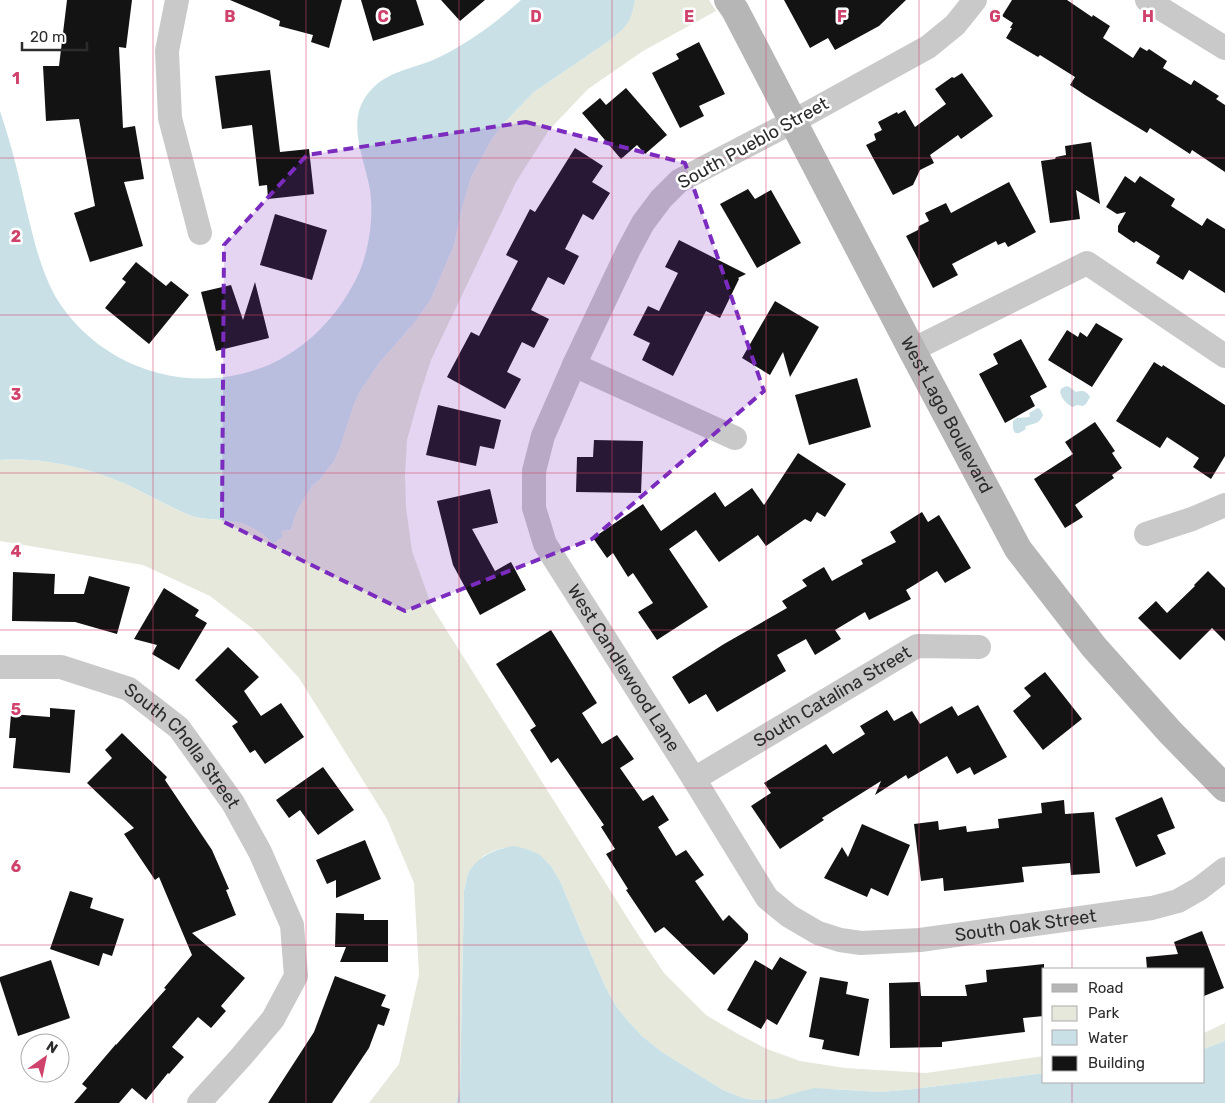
<svg xmlns="http://www.w3.org/2000/svg" width="1225" height="1103" viewBox="0 0 1225 1103" font-family="Rubik,sans-serif">
	<style>
		.green { fill: #e5e8db }
		.water { fill: #c9e1e6 }
		.building { fill: #131313 }
		.lines { fill: none; stroke-linecap: round; stroke-linejoin: round }
		.street { stroke: #c9c9c9; stroke-width: 24 }
		.secondary { stroke: #b6b6b6; stroke-width: 28 }
		.marked { fill: #7b2cbf; fill-opacity: 0.2; stroke: #7b2cbf; stroke-width: 4; stroke-dasharray: 10 6; stroke-linejoin: round }
		.grid { fill: none; stroke: #cf426b; stroke-width: 1; stroke-opacity: 0.55 }
		.labels { text-anchor: middle; dominant-baseline: central; stroke-width: 5; stroke-linejoin: round; paint-order: stroke }
		.street-label { font-size: 18px; fill: #2c2c2c; stroke: #fff }
		.grid-label { font-size: 16px; text-anchor: middle; font-weight: bold; fill: #cf426b; stroke: #fff; stroke-width: 5; stroke-linejoin: round; paint-order: stroke }
	</style>
	<rect width="100%" height="100%" fill="#fff"/>
	<g class="green">
		<path d="M635 0H709L716 11 643 51 588 89 549 130 516 182 431 360 419 397 407 440 405 476 406 507 412 551 432 607 637 933 664 973 706 1015 738 1034 767 1049 800 1061 845 1068 926 1073 1044 1056V1073L905 1090 879 1092 832 1089 787 1096 775 1099 754 1100 743 1098 723 1090 662 1052 642 1036 628 1021 616 1006 606 988 582 934 561 883 551 866 538 854 527 849 503 848 493 851 483 856 468 875 464 890 460 1089 456 1103H369L399 1064 419 975 414 883 387 819 299 678 257 632 210 596 143 565 0 541V460C44 457 90 468 130 486 151 496 170 508 192 516 205 520 217 519 230 521 246 523 262 531 273 543L281 531 291 530 294 519 299 507 312 486 321 478 334 461 340 448 353 407 359 393 379 363 415 322 431 299 454 245 462 208 471 177 492 139 502 125 534 92 609 41 623 29 629 20 633 10Z"/>
		<path d="M1225 1023V1041L1204 1049V1033Z"/>
	</g>
	<g class="water">
		<path d="M521 0H635L633 10 629 21 623 29 609 41 534 92 502 125 492 139 471 177 462 208 454 245 431 299 415 322 379 363 359 393 353 407 340 448 334 461 321 478 312 486 299 507 294 519 291 530 281 531 283 536 273 544C262 531 247 523 230 521 217 519 205 520 192 516 171 508 151 496 130 486 90 468 44 457 0 460V111C12 146 20 181 28 216 35 244 41 270 55 296 93 360 170 391 241 374 252 371 263 368 273 363 311 345 341 312 359 273 369 250 374 216 370 190 366 164 349 129 362 103 377 75 400 72 428 62 436 59 445 54 453 50 479 35 499 20 521 0Z"/>
		<path d="M1068 386 1076 392C1082 390 1087 391 1090 397L1086 404 1083 406 1077 405 1073 407C1066 404 1062 399 1060 392L1061 389 1064 387Z"/>
		<path d="M1038 408 1040 409 1043 415C1038 426 1034 422 1025 427L1026 429C1015 437 1012 433 1013 421L1017 418 1029 417 1030 416 1029 413Z"/>
		<path d="M514 846 527 849 539 854 551 866 561 883 582 934 606 988 616 1006 628 1021 642 1036 662 1052 723 1090 743 1098 754 1100 775 1099 802 1091 815 1088 879 1092 905 1090 1044 1073V1082H1204V1049L1225 1041V1103H456L460 1089 464 890C466 885 466 879 468 874 477 856 495 849 514 846Z"/>
	</g>
	<g class="building">
		<path d="M67 0H132L126 48 119 47 123 128 135 126 144 179 124 182 143 246 90 262 74 213 95 206 79 119 46 121 43 66H59Z"/>
		<path d="M230 0H342L329 48 311 42 313 35 279 26 280 21Z"/>
		<path d="M361 0H416L424 25 373 41Z"/>
		<path d="M441 0H485L460 21Z"/>
		<path d="M784 0H906L879 26 835 50 828 38 810 48Z"/>
		<path d="M1012 0H1067L1092 17 1093 15 1110 26 1103 38 1133 58 1140 47 1147 51 1149 49 1167 61 1163 68 1191 85 1194 80 1219 96 1216 99 1225 105V172L1192 150 1190 154 1150 128 1147 133 1085 95 1070 85 1075 77 1040 55 1038 57 1006 38 1012 28H1010L1013 23 1002 16Z"/>
		<path d="M699 42 725 94 699 106 704 116 680 128 652 73 679 59 676 54Z"/>
		<path d="M270 70 280 152 309 149 314 194 268 199 267 185 259 186 252 125 222 129 215 76Z"/>
		<path d="M962 73 993 116 961 139 958 135 930 155 934 163 920 170 913 185 893 195 866 145 876 140 874 134 882 130 878 122 897 112 898 114 905 110 915 127 946 104 935 89 952 77 954 78Z"/>
		<path d="M626 88 667 135 645 154 637 145 621 159 582 113 600 98 606 105Z"/>
		<path d="M1091 142 1100 204 1076 190 1080 219 1050 223 1041 161 1055 159 1056 157 1066 155 1065 146Z"/>
		<path d="M575 148 603 166 592 182 610 193 593 220 583 214 565 249 579 256 564 285 548 277 531 310 549 319 534 348 522 342 507 372 521 379 505 409 447 377 471 332 479 336 518 261 506 255 530 209 535 212Z"/>
		<path d="M1125 176 1135 183 1140 176 1175 199 1171 206 1202 226 1207 218 1225 229V293L1189 270 1183 280 1156 263 1160 256 1136 241 1134 243 1118 232V226L1126 212 1117 214 1106 207Z"/>
		<path d="M1009 182 1036 232 1008 247 1005 242 998 245 996 241 952 264 958 275 933 288 906 236 918 230 919 226 929 221 925 213 946 203 951 213Z"/>
		<path d="M748 189 755 199 771 190 801 243 757 268 720 204Z"/>
		<path d="M275 214 327 230 312 280 260 265Z"/>
		<path d="M679 240 746 274 738 278 739 279 720 318 706 311 673 376 642 360 650 343 633 335 648 306 659 311 678 273 665 267Z"/>
		<path d="M136 262 166 286 171 281 189 295 149 344 105 308 126 282 122 279Z"/>
		<path d="M255 282 269 338 216 351 201 292 231 285 243 320Z"/>
		<path d="M775 301 819 327 790 377 783 352 770 375 742 358Z"/>
		<path d="M1096 323 1123 339 1092 387 1048 360 1067 330 1078 337 1080 332 1087 337Z"/>
		<path d="M1021 339 1047 387 1030 396 1035 406 1005 423 979 374 998 364 993 354Z"/>
		<path d="M1154 362 1162 367 1163 365 1225 405V456L1211 479 1193 467 1199 458 1167 437 1160 448 1116 421Z"/>
		<path d="M857 378 871 427 809 445 795 395Z"/>
		<path d="M438 405 501 420 494 449 480 446 476 466 426 455Z"/>
		<path d="M1095 422 1115 451 1112 453 1122 468 1112 475 1114 478 1075 505 1083 517 1065 528 1034 479 1073 454 1065 442Z"/>
		<path d="M594 440 643 441 641 493 576 492 577 457H593Z"/>
		<path d="M798 453 846 484 825 517 817 512 811 522 805 519 766 546 758 535 719 562 696 530 669 549 708 607 657 640 638 612 653 603 633 573 628 577 613 553 607 558 593 538 643 504 661 531 715 492 725 507 752 488 764 505Z"/>
		<path d="M490 489 498 523 472 529 495 571 511 562 526 590 480 615 453 565 437 501Z"/>
		<path d="M922 512 928 522 939 515 971 568 945 583 937 571 906 590 911 599 869 620 865 612 835 630 841 639 815 655 806 639 777 655 786 671 717 712 706 694 689 704 672 677 724 644 787 608 782 601 807 586 802 580 824 567 832 581 863 564 861 560 896 542 890 532Z"/>
		<path d="M1208 571 1225 588V641L1212 628 1180 660 1138 618 1156 601 1167 613 1195 586 1194 585Z"/>
		<path d="M13 572 55 574 54 594H84L89 576 130 587 117 634 75 622 12 621Z"/>
		<path d="M164 588 199 610 195 616 207 623 179 670 152 654 157 645 134 639Z"/>
		<path d="M551 630 597 703 582 713 602 744 617 735 634 759 620 768 643 801 653 795 669 820 658 827 676 856 686 850 704 875 695 881 723 921 729 915 748 934V940L714 975 664 927 655 933 626 890 628 889 606 854 615 849 601 827 604 825 558 758 551 763 530 730 536 726 496 664Z"/>
		<path d="M228 647 259 677 244 691 261 716 281 703 304 737 265 764 255 750 250 753 232 726 238 722 195 680Z"/>
		<path d="M1045 672 1082 719 1043 750 1013 711 1031 696 1024 688Z"/>
		<path d="M978 705 1007 757 974 775 970 767 957 774 947 756 908 779 906 775 875 795 881 781 822 818 824 820 780 849 751 806 771 793 764 783 826 744 833 754 865 734 860 726 887 710 894 721 912 711 920 724 952 706 958 716Z"/>
		<path d="M50 708 75 710 70 773 13 768 16 738H9L11 714 50 717Z"/>
		<path d="M122 733 167 777 165 780 212 850 229 889 226 890 236 915 192 933 245 978 221 1006 226 1011 211 1028 198 1017 172 1047 184 1057 169 1074 168 1073 146 1100 132 1088 119 1103H74L87 1088 82 1084 116 1044V1045L166 989 164 988 192 955 159 877 155 880 124 834 134 828 87 783 112 758 105 750Z"/>
		<path d="M323 767 354 810 318 835 300 810 289 818 276 800Z"/>
		<path d="M1162 797 1175 828 1157 835 1166 854 1136 867 1115 818Z"/>
		<path d="M1064 800 1065 814 1094 812 1100 873 1071 875 1070 863 1022 867 1024 882 944 891 943 878 921 881 914 824 938 821 939 830 966 826 967 832 999 828 998 819 1042 813 1041 803Z"/>
		<path d="M862 824 910 845 888 896 871 888 867 897 824 878 842 847 848 857Z"/>
		<path d="M365 840 381 879 336 898V880L327 884 316 860Z"/>
		<path d="M70 891 93 898 90 908 124 919 112 956 103 953 99 966 50 949Z"/>
		<path d="M336 913 364 914V920H388V962H340L346 947H335Z"/>
		<path d="M1202 931 1224 988 1204 996V969H1147L1146 957 1178 954 1174 942Z"/>
		<path d="M780 957 807 972 777 1025 767 1019 761 1029 727 1010 755 960 772 970Z"/>
		<path d="M51 960 70 1018 18 1036 0 981V977Z"/>
		<path d="M1044 964V1016L1023 1018 1025 1032 942 1042V1047L890 1048 889 983 920 982 921 996H967L965 985 987 982 986 970Z"/>
		<path d="M335 976 386 995 381 1006 390 1009 384 1026 378 1024 369 1048 332 1103H268L314 1032Z"/>
		<path d="M820 977 848 982 846 994 869 999 859 1056 822 1049 824 1040 809 1037Z"/>
	</g>
	<g class="lines">
		<g class="street">
			<path d="M177 0 167 51 170 118 200 233"/>
			<path id="s1" d="M975 0 955 25 928 47 794 121 679 181 661 199 643 223 628 251 574 365 543 436 534 471V508L545 544 694 779 767 898 789 916 818 933 840 940 861 943 920 940 1152 908 1178 901 1199 889 1225 869"/>
			<path d="M1147 0 1225 48"/>
			<path d="M912 350 1087 263 1225 356"/>
			<path d="M574 365 735 438"/>
			<path d="M1146 534 1192 519 1225 505"/>
			<path id="s2" d="M0 667H61L129 689 179 728 233 803 260 852 292 925 296 976 273 1019 241 1057 199 1103"/>
			<path id="s3" d="M694 779 917 646 979 647"/>
		</g>
		<path class="secondary" id="s4" d="M728 0 735 10 912 350 1018 549 1094 647 1170 732 1225 788"/>
	</g>
	<path class="marked" d="M526 122 685 163 764 391 592 539 405 611 222 521 224 245 307 155Z"/>
	<path class="grid" d="M153 0V1103M306 0V1103M459 0V1103M612 0V1103M766 0V1103M919 0V1103M1072 0V969M0 158H1225M0 315H1225M0 473H1225M0 630H1225M0 788H1225M0 945H1225M1072 1082V1103"/>
	<g class="labels">
		<g class="street-label">
			<text transform="translate(753 143) rotate(-29)">South Pueblo Street</text>
			<text stroke="none"><textPath href="#s4" startOffset="469">West Lago Boulevard</textPath></text>
			<text stroke="none"><textPath href="#s1" startOffset="898">West Candlewood Lane</textPath></text>
			<text stroke="none"><textPath href="#s3" startOffset="161">South Catalina Street</textPath></text>
			<text stroke="none"><textPath href="#s2" startOffset="211">South Cholla Street</textPath></text>
			<text stroke="none"><textPath href="#s1" startOffset="1441">South Oak Street</textPath></text>
		</g>
	</g>
	<g class="grid-label">
		<text x="230" y="22">B</text>
		<text x="383" y="22">C</text>
		<text x="536" y="22">D</text>
		<text x="689" y="22">E</text>
		<text x="842" y="22">F</text>
		<text x="995" y="22">G</text>
		<text x="1148" y="22">H</text>
		<text x="16" y="84">1</text>
		<text x="16" y="242">2</text>
		<text x="16" y="400">3</text>
		<text x="16" y="557">4</text>
		<text x="16" y="715">5</text>
		<text x="16" y="872">6</text>
	</g>
	<rect x="1042" y="968" width="162" height="115" fill="#ffffff" stroke="#ababab"/>
	<rect x="1052" y="984" width="25" height="8" fill="#b6b6b6" stroke="#ababab"/>
	<text x="1088" y="993" font-size="15" fill="#2c2c2c">Road</text>
	<rect x="1052" y="1006" width="25" height="15" fill="#e5e8db" stroke="#ababab"/>
	<text x="1088" y="1018" font-size="15" fill="#2c2c2c">Park</text>
	<rect x="1052" y="1030" width="25" height="15" fill="#c9e1e6" stroke="#ababab"/>
	<text x="1088" y="1043" font-size="15" fill="#2c2c2c">Water</text>
	<rect x="1052" y="1056" width="25" height="15" fill="#131313" stroke="#ababab"/>
	<text x="1088" y="1068" font-size="15" fill="#2c2c2c">Building</text>
	<g transform="translate(45 1058) rotate(33)"><circle r="24" fill="#ffffff" stroke="#ababab"/>
	<path d="M0-4L9 19L0 12L-9 19Z" fill="#cf426b"/>
	<text y="-8" font-size="14" font-weight="bold" text-anchor="middle" fill="#2c2c2c">N</text>
	</g>
	<path d="M22 42v8h65v-8" fill="none" stroke="#2c2c2c" stroke-width="2.5"/>
	<text x="30" y="42" font-size="15" fill="#2c2c2c" stroke="#ffffff" stroke-width="4" paint-order="stroke">20 m</text>
</svg>
